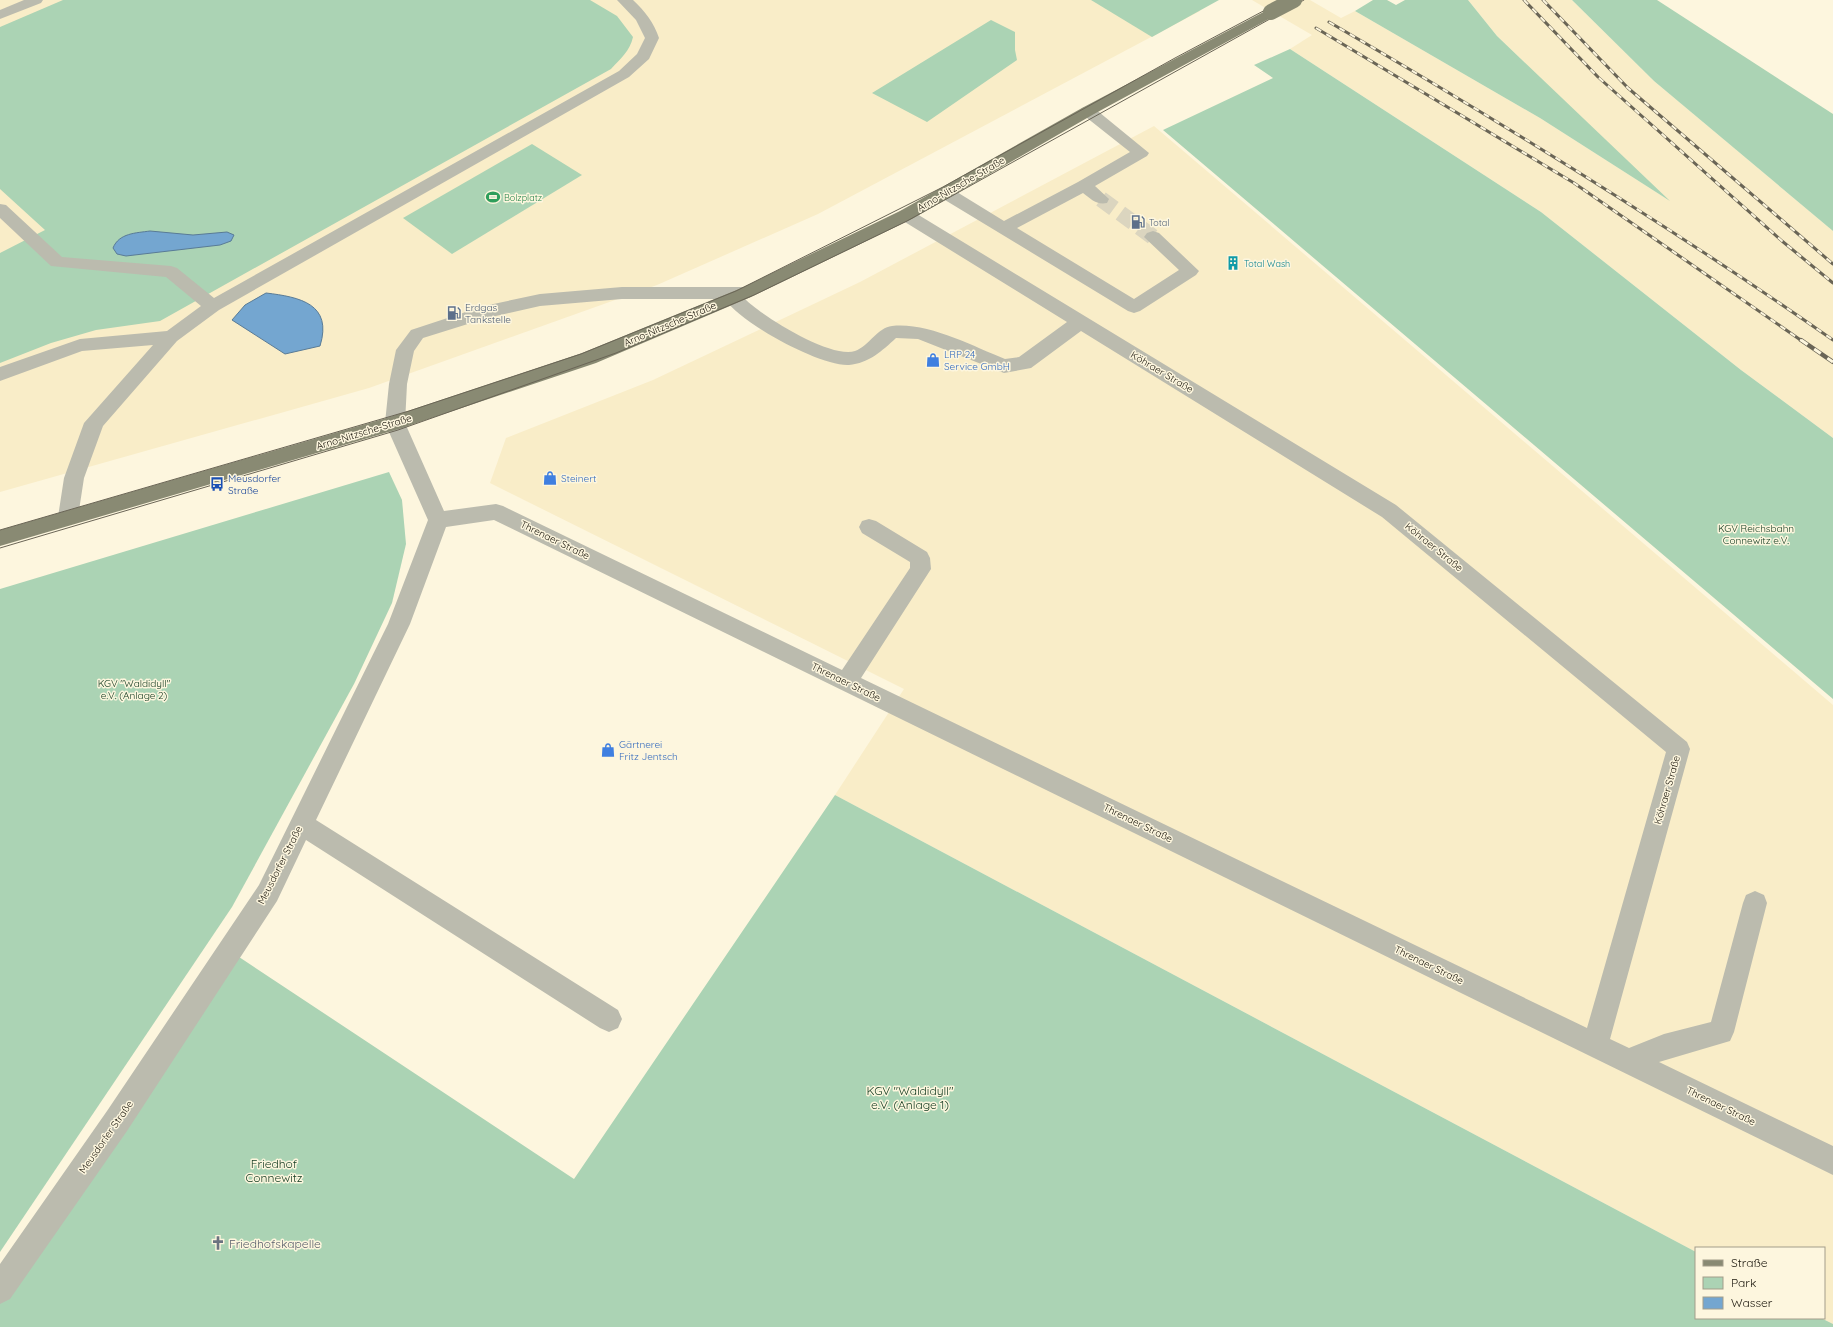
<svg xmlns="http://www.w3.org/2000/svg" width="1833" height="1327" viewBox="0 0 1833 1327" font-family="Quicksand,sans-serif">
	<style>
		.built { fill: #f9edc8 }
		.green { fill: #abd3b4 }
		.water { fill: #74a6d0; stroke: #597b96 }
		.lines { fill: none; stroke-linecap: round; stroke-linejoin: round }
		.minor-tunnel { stroke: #dbd5bf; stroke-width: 16; stroke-dasharray: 16 8; stroke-linecap: butt }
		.minor { fill: #bbbbae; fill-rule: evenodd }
		.major { fill: #898a73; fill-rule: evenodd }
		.tram { stroke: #6a6556; stroke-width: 1 }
		.rail-far1-casing { stroke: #6a6556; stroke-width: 3 }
		.rail-casing { stroke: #6a6556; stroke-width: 4.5 }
		.rail-far1 { stroke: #fdf6de; stroke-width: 2; stroke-dasharray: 6; stroke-linecap: butt }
		.rail { stroke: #fdf6de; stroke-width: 3; stroke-dasharray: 8; stroke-linecap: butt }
		.major-bridge { stroke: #898a73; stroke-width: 16 }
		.labels { text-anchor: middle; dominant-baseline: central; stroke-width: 3; stroke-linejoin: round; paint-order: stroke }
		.far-leisure-label { font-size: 9px; fill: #27864d; stroke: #fdf6de; text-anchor: start }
		.far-service-label { font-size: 9px; fill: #4e5e75; stroke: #fdf6de; text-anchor: start }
		.far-culture-label { font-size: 9px; fill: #0d838f; stroke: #fdf6de; text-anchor: start }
		.street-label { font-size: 10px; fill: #1b170d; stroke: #fdf6de }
		.service-label { font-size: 10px; fill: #4e5e75; stroke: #fdf6de; text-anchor: start }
		.shop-label { font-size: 10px; fill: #366cbe; stroke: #fdf6de; text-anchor: start }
		.transit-label { font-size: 10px; fill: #164399; stroke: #fdf6de; text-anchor: start }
		.park-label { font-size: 10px; fill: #10391e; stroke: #fdf6de }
		.near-park-label { font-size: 12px; fill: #10391e; stroke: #fdf6de }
		.near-worship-label { font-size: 12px; fill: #5b616d; stroke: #fdf6de; text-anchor: start }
	</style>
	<rect width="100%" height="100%" fill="#fdf6de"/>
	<g class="built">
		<path d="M0 0H1182L1200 11 818 214 657 285 369 388 0 492Z"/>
		<path d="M1252 0H1310L1341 18 1355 11 1540 118 1667 199 1497 36 1468 0H1572L1654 81 1833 231V438L1741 370 1541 212 1290 49 1312 35Z"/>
		<path d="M1154 126 1833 705V1324L1821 1318H1824V1248H1696V1252L835 795 904 689 490 483 506 438 653 380 860 282Z"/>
	</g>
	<g class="green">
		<path d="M63 0H590L617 16 633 37C630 51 620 59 611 69L160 321 96 330 51 343 0 363V253L45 230 0 189V27Z"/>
		<path d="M1091 0H1219L1152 37Z"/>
		<path d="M1373 0H1387L1396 5 1405 0H1468L1497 36 1670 201 1540 118 1355 11Z"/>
		<path d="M1572 0H1657L1833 114V231L1654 81Z"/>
		<path d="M991 20 1015 32V50L1017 60 927 122 872 93Z"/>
		<path d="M1290 49 1541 212 1741 370 1833 438V699L1163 130 1273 78 1254 65Z"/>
		<path d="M532 144 582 175 452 254 403 218Z"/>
		<path d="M389 472 402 500 406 544 392 603 354 684 232 907 0 1252V589Z"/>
		<path d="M835 795 1696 1252V1318H1821L1833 1324V1327H0V1289L230 951 574 1179Z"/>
	</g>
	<g class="water">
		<path d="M150 231 193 235 227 232 234 235 231 241 220 245 126 256 117 254 113 248C119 233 136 233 150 231Z"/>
		<path d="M266 293C300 297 333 304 320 346L285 354 232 320 245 305Z"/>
	</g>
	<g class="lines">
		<path class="minor-tunnel" d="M1101 199 1153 237"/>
		<g class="minor">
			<path d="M24 0H43L41 3 0 19V10Z"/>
			<path d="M617 0H633C645 11 654 23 659 38L649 59 629 77 219 310 177 341 103 426 84 478 78 517 75 523 68 525 61 523 58 517 64 478 84 423 153 345 82 351 0 381V367L80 339 167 331 201 306 166 277 51 266 0 218V204L6 205 62 257 171 266 177 268 214 298 619 71 637 54 645 38 636 20Z"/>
			<path d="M1088 106 1094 108 1149 153 1147 156 1095 186 1109 199 1107 203C1096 205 1091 199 1083 193L1017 228 1134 299 1179 270 1144 237 1147 233 1153 231 1159 233 1199 271 1196 275 1140 311 1134 313 1128 311 940 197 938 193 940 189 946 188 952 189 1004 221 1078 182 1130 152 1082 114 1080 111 1082 108Z"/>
			<path d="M906 210 912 211 1396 505 1687 742 1690 749 1610 1039 1629 1048 1664 1034 1711 1022 1743 903 1746 895 1755 891 1764 895 1767 903 1734 1032 1730 1041 1659 1062 1833 1146V1175L494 520 446 527 410 624 316 820 618 1010 622 1019 618 1028 609 1032 600 1028 306 840 277 901 127 1131 10 1299 0 1304V1264L107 1111 259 885 388 624 428 520 385 423 389 384 396 350 411 330 484 306 540 294 622 287H745L751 289 754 293 751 297 745 299C762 316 831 359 855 351 869 346 878 327 892 326 928 322 972 346 1005 359L1019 357 1067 322 900 219 898 215 900 211ZM622 299H725C740 323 821 367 849 365 869 363 882 351 896 338L918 339 1004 373 1031 368 1081 331 1382 517 1666 752 1587 1028 861 678 931 569 930 558 927 552 876 521 869 519 862 521 859 527 862 533 910 562V568L842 670 503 506 496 504 444 511 405 423 407 384 414 351 423 338 487 318 540 306Z"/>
		</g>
		<path class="major" d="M1271 8 1276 9 1278 12 1276 15 1094 114 912 219 751 297 596 363 402 428 0 546V530L390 417 582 353 739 289 900 211 1082 108Z"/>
		<g class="tram">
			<path d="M0 530 409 411 581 354 736 291 943 187 1175 58 1284 0"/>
			<path d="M0 548 398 430 616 353 754 295 907 221 1304 0"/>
		</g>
		<defs>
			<g id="rail-far1">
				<path d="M1524 0 1598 77 1782 241 1833 283"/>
				<path d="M1543 0 1628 88 1833 264"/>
				<path d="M1329 22C1501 122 1670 226 1833 340"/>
				<path d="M1316 28 1574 183 1802 341"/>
			</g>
			<path id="rail" d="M1801 340 1833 362"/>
		</defs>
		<use href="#rail-far1" class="rail-far1-casing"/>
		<use href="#rail" class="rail-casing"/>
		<use href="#rail-far1" class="rail-far1"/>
		<use href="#rail" class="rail"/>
		<path class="major-bridge" d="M1271 12 1294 0"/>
	</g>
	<defs>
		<symbol id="stadium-bare" viewBox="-9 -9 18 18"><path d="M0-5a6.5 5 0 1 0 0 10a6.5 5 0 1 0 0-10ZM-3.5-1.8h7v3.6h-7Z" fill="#2e9e5b" stroke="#fdf6de" stroke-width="2.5" paint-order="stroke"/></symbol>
		<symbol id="fuel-bare" viewBox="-9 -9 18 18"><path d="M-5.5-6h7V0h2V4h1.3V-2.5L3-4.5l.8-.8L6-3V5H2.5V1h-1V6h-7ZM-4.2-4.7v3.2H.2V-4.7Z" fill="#5c6f8a" stroke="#fdf6de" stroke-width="2.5" paint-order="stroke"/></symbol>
		<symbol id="building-bare" viewBox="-9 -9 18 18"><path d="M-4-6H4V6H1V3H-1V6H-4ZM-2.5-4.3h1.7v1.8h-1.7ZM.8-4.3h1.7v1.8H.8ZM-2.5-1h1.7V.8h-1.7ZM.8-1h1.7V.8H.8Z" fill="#0f9aa8" stroke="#fdf6de" stroke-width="2.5" paint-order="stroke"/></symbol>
		<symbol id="shop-bare" viewBox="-9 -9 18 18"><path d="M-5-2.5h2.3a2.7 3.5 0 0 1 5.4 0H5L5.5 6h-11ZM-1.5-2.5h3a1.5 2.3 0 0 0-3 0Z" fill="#3f7fe0" stroke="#fdf6de" stroke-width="2.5" paint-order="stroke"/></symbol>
		<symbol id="bus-bare" viewBox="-9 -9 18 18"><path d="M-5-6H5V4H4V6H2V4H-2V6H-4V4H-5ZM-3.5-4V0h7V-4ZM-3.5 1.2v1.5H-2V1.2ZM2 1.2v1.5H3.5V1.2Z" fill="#1a4fb4" stroke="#fdf6de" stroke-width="2.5" paint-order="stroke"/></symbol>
		<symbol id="church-bare" viewBox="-9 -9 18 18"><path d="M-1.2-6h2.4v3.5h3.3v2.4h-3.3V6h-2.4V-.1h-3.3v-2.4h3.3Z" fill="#6b7280" stroke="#fdf6de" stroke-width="2.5" paint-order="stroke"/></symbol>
	</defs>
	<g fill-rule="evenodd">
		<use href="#stadium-bare" x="483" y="187" width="20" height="20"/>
		<use href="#fuel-bare" x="1128" y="212" width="20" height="20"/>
		<use href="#building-bare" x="1223" y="253" width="20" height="20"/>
		<use href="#fuel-bare" x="444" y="303" width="20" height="20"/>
		<use href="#shop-bare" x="923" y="350" width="20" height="20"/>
		<use href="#shop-bare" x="540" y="468" width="20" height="20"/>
		<use href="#bus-bare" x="207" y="474" width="20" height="20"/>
		<use href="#shop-bare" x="598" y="740" width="20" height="20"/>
		<use href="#church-bare" x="208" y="1233" width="20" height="20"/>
	</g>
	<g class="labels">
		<g class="far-leisure-label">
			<text x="504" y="197">Bolzplatz</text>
		</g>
		<g class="far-service-label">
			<text x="1149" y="222">Total</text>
		</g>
		<g class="far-culture-label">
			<text x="1244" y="263">Total Wash</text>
		</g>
		<g class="street-label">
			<text transform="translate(961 184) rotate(-30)">Arno-Nitzsche-Straße</text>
			<text transform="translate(670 324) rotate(-23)">Arno-Nitzsche-Straße</text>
			<text transform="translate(1162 372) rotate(31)">Köhraer Straße</text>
			<text transform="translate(364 432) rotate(-17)">Arno-Nitzsche-Straße</text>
			<text transform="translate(555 540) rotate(26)">Threnaer Straße</text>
			<text transform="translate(1434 547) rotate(39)">Köhraer Straße</text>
			<text transform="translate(846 682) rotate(26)">Threnaer Straße</text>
			<text transform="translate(1667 790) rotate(-74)">Köhraer Straße</text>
			<text transform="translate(1138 823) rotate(26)">Threnaer Straße</text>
			<text transform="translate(280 865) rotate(-63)">Meusdorfer Straße</text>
			<text transform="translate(1429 965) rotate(26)">Threnaer Straße</text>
			<text transform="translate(1721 1106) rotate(26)">Threnaer Straße</text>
			<text transform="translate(106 1137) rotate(-55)">Meusdorfer Straße</text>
		</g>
		<g class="service-label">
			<text x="465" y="307">Erdgas<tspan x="465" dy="12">Tankstelle</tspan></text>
		</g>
		<g class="shop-label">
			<text x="944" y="354">LRP 24<tspan x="944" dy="12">Service GmbH</tspan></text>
			<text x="561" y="478">Steinert</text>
			<text x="619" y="744">Gärtnerei<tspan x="619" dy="12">Fritz Jentsch</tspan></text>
		</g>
		<g class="transit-label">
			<text x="228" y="478">Meusdorfer<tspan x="228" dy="12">Straße</tspan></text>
		</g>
		<g class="park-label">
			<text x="1756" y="528">KGV Reichsbahn<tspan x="1756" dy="12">Connewitz e.V.</tspan></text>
			<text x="134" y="683">KGV "Waldidyll"<tspan x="134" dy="12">e.V. (Anlage 2)</tspan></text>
		</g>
		<g class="near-park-label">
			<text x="910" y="1090">KGV "Waldidyll"<tspan x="910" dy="14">e.V. (Anlage 1)</tspan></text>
			<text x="274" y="1163">Friedhof<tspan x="274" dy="14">Connewitz</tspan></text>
		</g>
		<g class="near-worship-label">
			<text x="229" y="1243">Friedhofskapelle</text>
		</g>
	</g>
	<rect x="1695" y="1247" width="130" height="72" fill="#fdf6de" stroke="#a39d8a"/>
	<rect x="1703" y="1260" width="20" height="6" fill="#898a73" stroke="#a39d8a"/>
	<text x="1731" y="1267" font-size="12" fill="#1b170d">Straße</text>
	<rect x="1703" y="1277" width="20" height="12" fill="#abd3b4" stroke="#a39d8a"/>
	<text x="1731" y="1287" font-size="12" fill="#1b170d">Park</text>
	<rect x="1703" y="1297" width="20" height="12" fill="#74a6d0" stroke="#a39d8a"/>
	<text x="1731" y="1307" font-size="12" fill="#1b170d">Wasser</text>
</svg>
